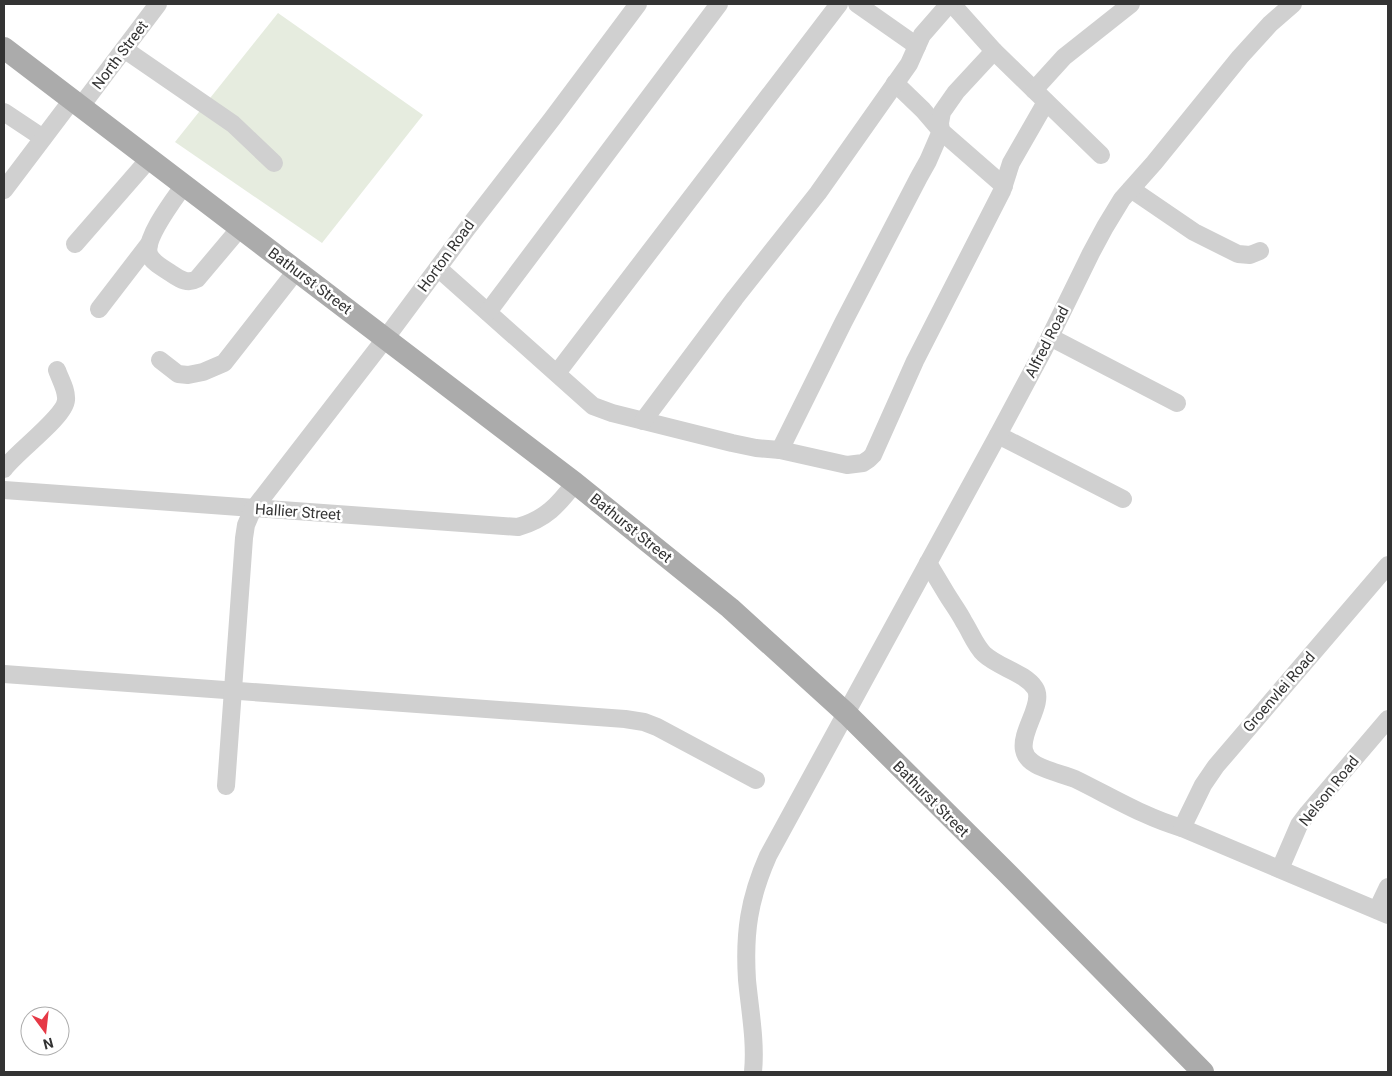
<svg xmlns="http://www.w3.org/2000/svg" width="1392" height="1076" viewBox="0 0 1392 1076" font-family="Roboto,sans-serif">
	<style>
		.green { fill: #e6ecdf }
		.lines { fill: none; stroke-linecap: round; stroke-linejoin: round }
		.minor { stroke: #d0d0d0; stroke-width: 18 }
		.major { stroke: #ababab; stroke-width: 22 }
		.labels { text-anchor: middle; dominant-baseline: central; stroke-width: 5; stroke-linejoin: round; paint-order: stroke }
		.street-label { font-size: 15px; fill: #333; stroke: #fff }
	</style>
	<rect width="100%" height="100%" fill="#fff"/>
	<path class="green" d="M278 13 423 115 322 243 175 142Z"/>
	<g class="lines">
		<g class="minor">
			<path d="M857 4 917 46"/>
			<path d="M952 4 994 51 1101 155"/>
			<path d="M124 49 233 124 274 163"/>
			<path d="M895 83 923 110 941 131 1004 186"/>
			<path d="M1034 90 1064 57 1131 4"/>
			<path d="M81 106 158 4"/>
			<path d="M4 112 43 138"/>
			<path d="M184 185C175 198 144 238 149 254 152 263 165 269 172 274 181 280 188 284 197 279L240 228"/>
			<path d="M1131 189 1194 232 1238 254 1250 255 1260 251"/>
			<path d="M4 190 72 100"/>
			<path d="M75 244 150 158"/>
			<path d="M438 268 593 406 612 413 732 443 756 448 780 450 847 465 863 463 869 459 873 455 915 361 1002 191 1011 163 1046 102"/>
			<path d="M99 309 149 244"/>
			<path d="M488 312 719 4"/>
			<path d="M1050 337 1177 403"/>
			<path d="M160 360 178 374 188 375 203 372 224 363 296 271"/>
			<path d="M557 373 839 4"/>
			<path d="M643 421 735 298 818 193 909 64 922 35 949 4"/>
			<path d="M998 435 1123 499"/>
			<path d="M780 450 843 323 919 177 928 161 941 131 940 123 942 112 956 92 994 51"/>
			<path d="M4 469C16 452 65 417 66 400 67 390 60 379 57 370"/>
			<path d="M4 490 518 527C546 519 558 505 575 483"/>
			<path d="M928 563C934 573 940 583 946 593 952 603 959 612 964 622 971 633 975 645 984 654 999 668 1024 672 1035 688 1045 703 1020 731 1024 750 1025 755 1028 759 1032 762 1042 770 1063 774 1075 779 1110 796 1144 817 1182 828L1388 915"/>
			<path d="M4 674 625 719 644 722 657 727 756 780"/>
			<path d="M226 786 244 538 246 525 252 511 385 339 466 230 552 119 638 4"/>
			<path d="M1182 828 1203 785 1216 766 1388 565"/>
			<path d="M1280 869 1299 825 1308 813 1388 719"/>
			<path d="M1377 910 1388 887"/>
			<path d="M753 1072C756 1042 750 1011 747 980 744 933 749 899 768 856L998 435 1043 351 1091 253 1105 227 1122 199 1154 163 1240 57 1270 24 1293 4"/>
		</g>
		<path class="major" d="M4 48 575 483 730 608 847 714 1006 872 1203 1072"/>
	</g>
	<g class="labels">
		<g class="street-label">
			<text transform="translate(120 55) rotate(-53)">North Street</text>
			<text transform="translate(446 256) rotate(-54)">Horton Road</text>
			<text transform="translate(310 281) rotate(37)">Bathurst Street</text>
			<text transform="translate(1047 342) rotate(-63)">Alfred Road</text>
			<text transform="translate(298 512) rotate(4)">Hallier Street</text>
			<text transform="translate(631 528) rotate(39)">Bathurst Street</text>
			<text transform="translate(1279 692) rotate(-49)">Groenvlei Road</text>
			<text transform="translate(1329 791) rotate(-51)">Nelson Road</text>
			<text transform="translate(931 799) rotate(45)">Bathurst Street</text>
		</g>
	</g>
	<rect width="1392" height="1076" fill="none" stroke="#333333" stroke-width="10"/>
	<g transform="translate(45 1031) rotate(165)"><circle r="24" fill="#ffffff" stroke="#adadad"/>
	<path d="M0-4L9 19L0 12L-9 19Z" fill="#e63946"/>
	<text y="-8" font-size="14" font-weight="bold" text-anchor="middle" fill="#333333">N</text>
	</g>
</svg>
